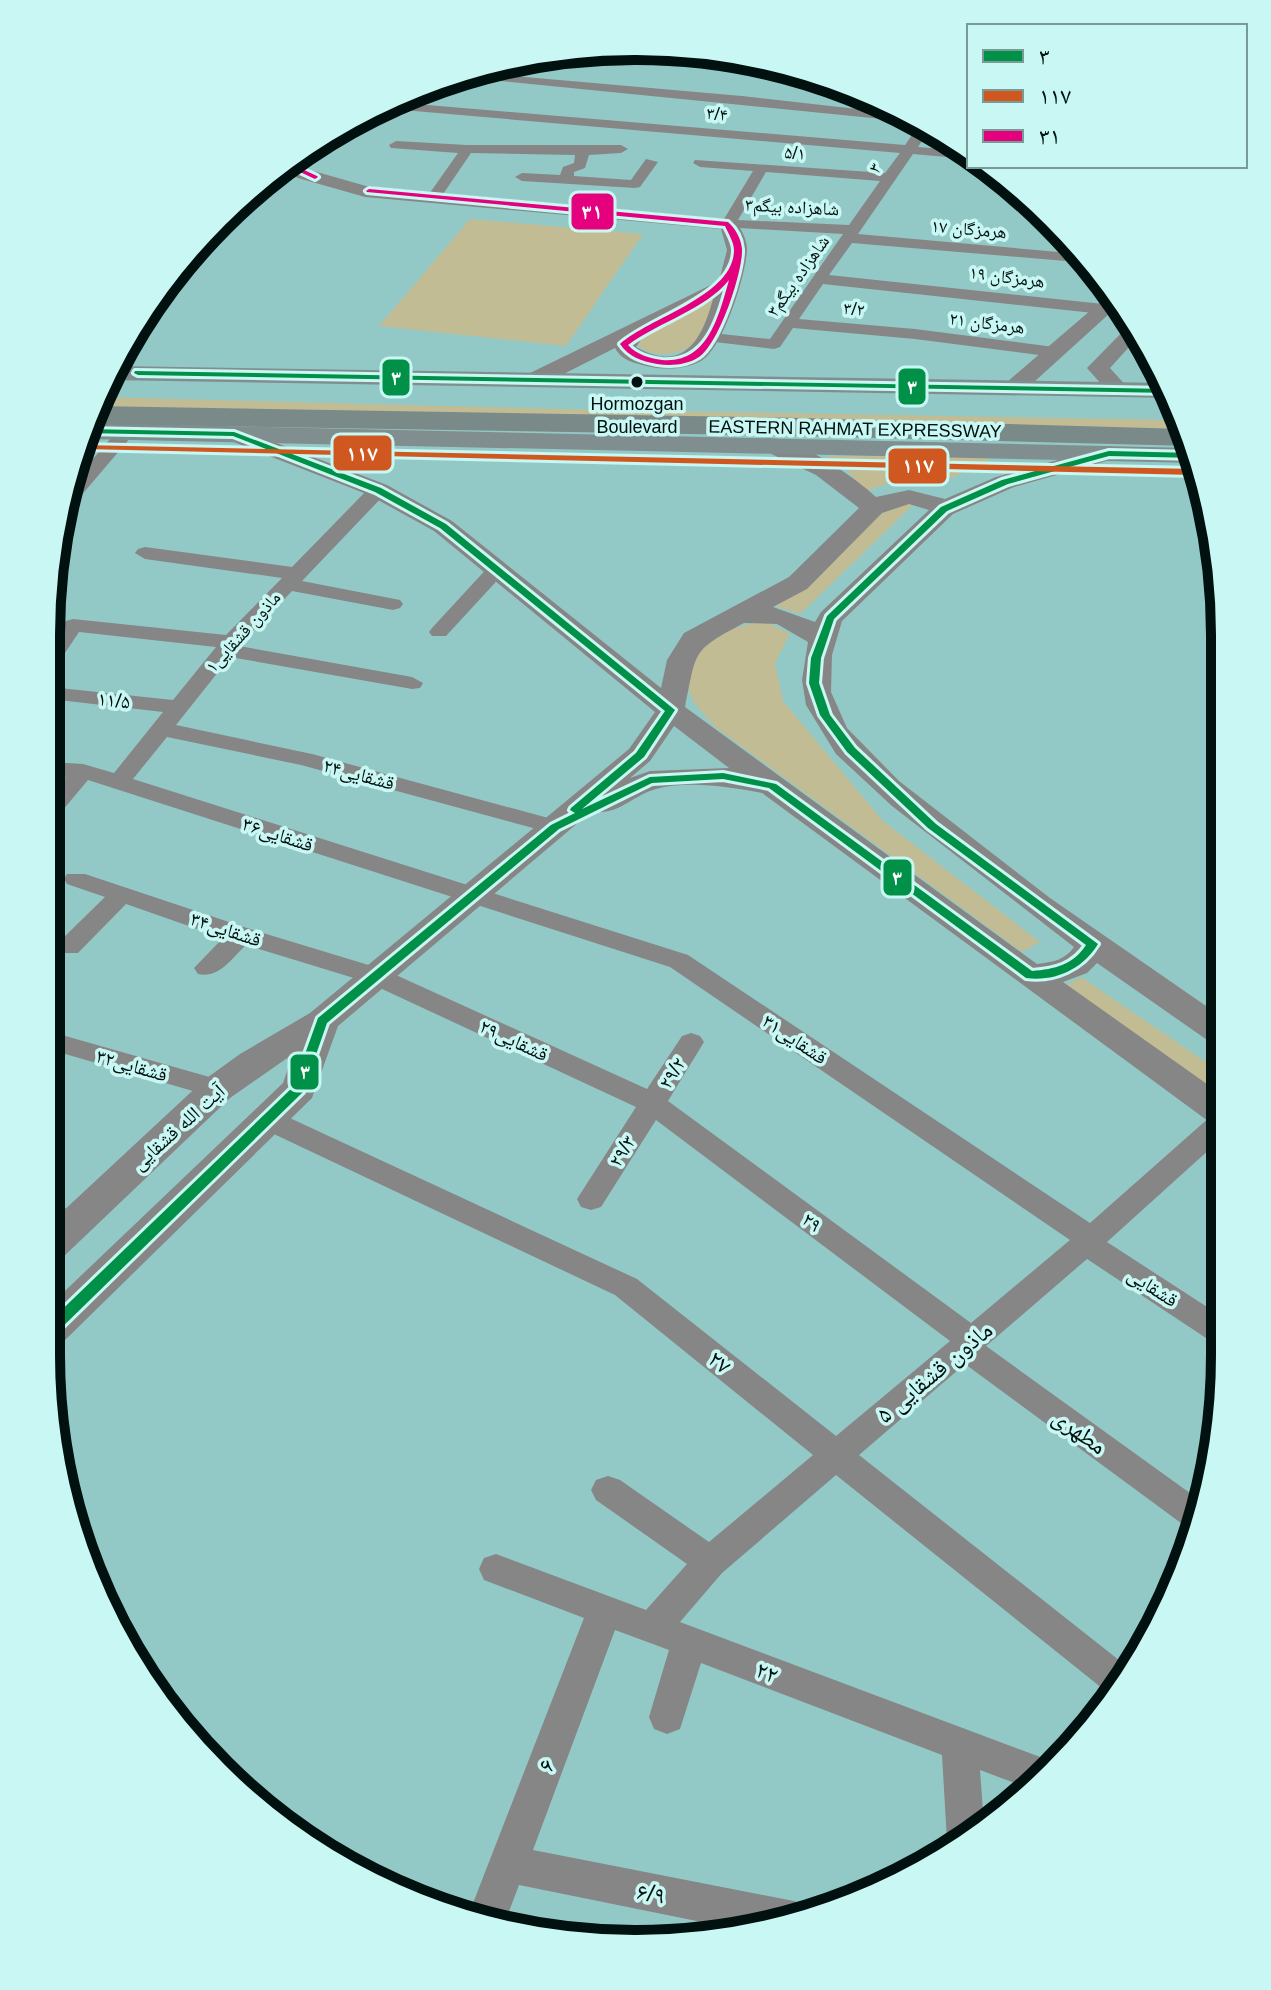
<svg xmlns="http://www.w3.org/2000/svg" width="1271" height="1990" viewBox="0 0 1271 1990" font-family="Helvetica,'Noto Naskh Arabic',sans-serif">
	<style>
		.green { fill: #c2bc95 }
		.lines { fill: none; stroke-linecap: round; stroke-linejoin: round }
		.minor { fill: #878686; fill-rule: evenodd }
		.tertiary { fill: #878686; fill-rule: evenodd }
		.secondary { fill: #818e8f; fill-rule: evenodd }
		.trunk { fill: #7a8a89; fill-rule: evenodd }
		.bus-1-casing { stroke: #c9f7f3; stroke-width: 6 }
		.bus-2-casing { stroke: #c9f7f3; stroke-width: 6 }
		.bus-3-casing { stroke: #c9f7f3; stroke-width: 6 }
		.bus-1 { fill: #009047; fill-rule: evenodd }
		.bus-2 { fill: #ce581f; fill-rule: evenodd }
		.bus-3 { fill: #e5007d; fill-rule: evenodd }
		.bus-dot { fill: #001110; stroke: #c9f7f3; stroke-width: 3 }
		.labels { text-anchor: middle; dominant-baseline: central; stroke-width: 7; stroke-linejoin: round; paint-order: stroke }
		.far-street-label { font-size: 18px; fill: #001110; stroke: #c9f7f3 }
		.bus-label { font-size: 18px; fill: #001110; stroke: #c9f7f3 }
		.street-label { font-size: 20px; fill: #001110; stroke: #c9f7f3 }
		.near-street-label { font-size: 24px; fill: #001110; stroke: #c9f7f3 }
		.rim { fill: none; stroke: #001110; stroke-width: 10 }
		.line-badge { stroke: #c9f7f3; stroke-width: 3 }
		.badge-label { font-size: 22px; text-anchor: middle; font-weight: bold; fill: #fff }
	</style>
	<rect width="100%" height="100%" fill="#92c9c6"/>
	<g class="green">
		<path d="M470 219 643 234 566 346 379 326Z"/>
		<path d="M717 295C709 324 700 352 667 354 655 355 645 352 637 344L648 331Z"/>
		<path d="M98 397 601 410 1181 420 1185 431 92 407Z"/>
		<path d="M827 456H996L933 487C906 479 891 480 866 492L848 471Z"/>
		<path d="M899 504H914L800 614 776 606 824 571 876 517Z"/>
		<path d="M767 622 790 634 775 663 783 701 883 821 1040 942 1022 952 714 726C707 717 695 706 691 696 672 646 728 625 767 622Z"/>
		<path d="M1081 977 1222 1073 1221 1098 1067 985Z"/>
	</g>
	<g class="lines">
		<g class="minor">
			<path d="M644 48 780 65 774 68 613 53 607 49Z"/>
			<path d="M468 72 742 96 910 115 922 123 451 76Z"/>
			<path d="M392 102 905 145 912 135H922L924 138 918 147 967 151 969 159 913 154 858 234 1081 254 1089 263 852 243 829 275 1103 304 1111 309 1103 314 823 284 799 319 915 329 1054 347 1062 352 1054 357 915 339 793 328 780 347 774 349 706 341 704 338 712 333 770 339 843 234 723 227 721 224 753 171 700 167 693 163 695 160 885 173 900 153 379 108ZM766 172 880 181 849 225 738 220Z"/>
			<path d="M396 141 467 145H621L628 149 621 153 589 155 585 168 574 172V176L631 180 646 159 658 162 640 187 635 188 522 181 515 177 522 173 560 175 563 167 574 163 575 155 471 153 439 200 434 201 427 197 458 153 391 148 389 145Z"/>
			<path d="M125 428 131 429 134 433 131 437 74 504 65 505 71 484 119 429Z"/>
			<path d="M378 484 385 486 387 490 385 494 302 581 400 600 403 604 400 608 393 610 292 591 239 646 412 677 423 683 420 688 412 689 230 657 176 725 312 754 563 822 567 827 563 832 555 834 301 765 167 737 133 779 688 955 1090 1223 1211 1116 1221 1113V1139L1107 1242 1221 1316 1220 1343 1209 1340 1087 1259 986 1346 1201 1501 1194 1529 1185 1526 965 1364 859 1455 1129 1668 1113 1697 836 1475 722 1573 680 1622 1051 1761 1025 1787 980 1770 984 1825 963 1845 951 1850 947 1841 942 1755 701 1663 680 1729 667 1734 654 1729 649 1717 669 1650 615 1630 533 1850 794 1901 808 1907 811 1914 789 1924 741 1930 519 1885 505 1922 468 1916 584 1618 484 1580 479 1569 484 1558 496 1554 646 1610 687 1564 596 1500 591 1490 596 1480 608 1476 620 1480 709 1542 813 1455 615 1295 259 1127 255 1120 259 1113 269 1110 279 1113 637 1279 836 1436 950 1341 656 1120 601 1207 591 1210 581 1207 577 1199 636 1107 367 982 246 945C232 958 219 979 198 974L194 968 223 938 126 904 78 953H60L56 947 60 941 105 897 67 884 64 879 67 874H85L250 929 385 970 647 1089 682 1036 691 1033 700 1036 704 1042 668 1101 971 1323 1070 1240 670 967 88 780 57 817 49 819 50 797 66 777 50 776V762L83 764 114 773 163 712 50 699V687L173 700 216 647 79 632 61 659 50 660V644L66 621 73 619 226 635 282 578 145 559 135 553 138 549 145 547 292 567 371 486Z"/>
			<path d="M498 562 508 568 505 572 446 636H432L429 632 432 628 491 564Z"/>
			<path d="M48 1031 227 1082 231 1089 227 1096 217 1098 48 1049Z"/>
			<path d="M47 1203 85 1214 90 1222 85 1230 75 1233 47 1225Z"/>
		</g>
		<g class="tertiary">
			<path d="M292 160 310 170 366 186 735 220C741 229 746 237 747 248 747 273 723 349 701 361 685 370 663 370 646 366 634 363 621 360 615 348L542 385H526L523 380 526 375 719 281 727 250 721 229 365 197 298 178 281 168ZM713 299C702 340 683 374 636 347L646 333Z"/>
			<path d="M1112 292 1120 304 1023 392H1007L1004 387 1007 382Z"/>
			<path d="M1132 322 1140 335 1110 368 1129 389 1118 396 1110 394 1087 368Z"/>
			<path d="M234 427 387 485 452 521 661 688 667 660 684 633 789 577 859 508 816 475 761 449 757 444 761 439C791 432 855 477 876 497L909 490 945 499 996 477 1109 446 1117 448 1121 453 1117 458 1014 487 953 514 842 621 832 655 831 692 847 728 899 781 1050 898 1222 1017V1046L1210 1042 1097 963 1087 973 1063 982 1221 1094V1125L1208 1121 762 793C732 787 686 780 656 789 633 795 617 817 592 811L338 1026 312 1098 60 1345 46 1350V1309L283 1083 293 1054 230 1098 61 1259 47 1264V1226L204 1080 240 1054 310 1013 629 749 655 712 434 531 369 495 226 439 222 434 226 429ZM909 504 929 510 821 612 815 622 773 607 807 589 882 513ZM744 623 777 624 808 642 802 680 806 705 836 754 892 806 1074 947C1065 960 1053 962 1037 964L685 707C697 650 691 651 744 623ZM674 726 729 768 650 771 630 778 650 761Z"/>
		</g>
		<g class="secondary">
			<path d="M116 366 1167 383 1173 398 108 380Z"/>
			<path d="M87 423 1192 448 1198 463 85 439Z"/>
		</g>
		<path class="trunk" d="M93 406 803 418 1185 429 1191 446 803 436 90 424 87 423Z"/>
		<defs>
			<g id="bus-1">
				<path d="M135 371 1169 389 1171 393 138 375 134 373Z"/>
				<path d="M86 429 234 432 381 488 446 524 675 710 644 757 582 809 650 777 723 773 776 784 1032 971C1055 969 1073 965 1086 945L928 828 847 752 820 715 809 683 811 658 827 616 941 507 1002 480 1109 451 1194 453 1196 458 1109 456 1008 484 947 511 834 619 821 658 819 683 830 715 855 748 936 824 1098 944C1083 969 1055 982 1026 978L769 788 723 779 652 783 559 829 327 1023 303 1092 51 1338 46 1340V1325L293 1087 318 1018 551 825 575 813 570 810 571 808 636 753 665 711 440 528 375 492 233 436 85 433Z"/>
			</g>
			<path id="bus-2" d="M82 445 1195 469 1199 472 1195 475 85 449H82Z"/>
			<g id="bus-3">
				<path d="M289 163 317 176 318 177 315 179 285 165Z"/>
				<path d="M369 189 728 222C735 228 741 238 742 249 743 272 719 344 699 357 687 365 671 366 657 364 641 361 629 357 620 344 650 317 734 296 734 250 734 242 728 233 725 226L367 192 366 191ZM729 280C719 315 708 364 662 360 649 358 637 355 628 345 659 322 706 309 729 280Z"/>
			</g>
		</defs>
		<use href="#bus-1" class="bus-1-casing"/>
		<use href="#bus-2" class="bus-2-casing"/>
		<use href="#bus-3" class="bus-3-casing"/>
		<use href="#bus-1" class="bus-1"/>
		<use href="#bus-2" class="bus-2"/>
		<use href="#bus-3" class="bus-3"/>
	</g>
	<circle class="bus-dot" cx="637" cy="382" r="7"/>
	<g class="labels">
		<g class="far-street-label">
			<text transform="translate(717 114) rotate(5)">۳/۴</text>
			<text transform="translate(795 153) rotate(4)">۵/۱</text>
			<text transform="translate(875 168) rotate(-56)">۳</text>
			<text transform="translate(792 207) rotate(3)">شاهزاده بیگم۳</text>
			<text transform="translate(969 229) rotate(5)">هرمزگان ۱۷</text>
			<text transform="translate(798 276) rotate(-55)">۳شاهزاده بیگم</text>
			<text transform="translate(1007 277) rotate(7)">هرمزگان ۱۹</text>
			<text transform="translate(854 309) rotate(5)">۳/۲</text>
			<text transform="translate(987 323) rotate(7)">هرمزگان ۲۱</text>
			<text transform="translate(855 429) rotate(1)">EASTERN RAHMAT EXPRESSWAY</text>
			<text transform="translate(243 632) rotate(-48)">ماذون قشقایی۱</text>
		</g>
		<g class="bus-label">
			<text x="637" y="404">Hormozgan<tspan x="637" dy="23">Boulevard</tspan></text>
		</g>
		<g class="street-label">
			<text transform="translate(114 700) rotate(6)">۱۱/۵</text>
			<text transform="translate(359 774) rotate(15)">قشقایی۲۴</text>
			<text transform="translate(278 834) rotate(18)">قشقایی۳۶</text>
			<text transform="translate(226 929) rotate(18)">قشقایی۳۴</text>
			<text transform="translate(795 1039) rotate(34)">۳۱قشقایی</text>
			<text transform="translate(514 1040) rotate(25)">قشقایی۲۹</text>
			<text transform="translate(132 1065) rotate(16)">قشقایی۳۲</text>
			<text transform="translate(672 1073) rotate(-58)">۲۹/۲</text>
			<text transform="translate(178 1127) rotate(-42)">آیت الله قشقایی</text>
			<text transform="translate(622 1151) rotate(-58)">۲۹/۳</text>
			<text transform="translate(812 1222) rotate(37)">۲۹</text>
			<text transform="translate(1153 1287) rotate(33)">قشقایی</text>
		</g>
		<g class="near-street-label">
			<text transform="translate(720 1362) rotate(39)">۲۷</text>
			<text transform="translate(934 1372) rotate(-40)">ماذون قشقایی ۵</text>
			<text transform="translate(1080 1431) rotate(36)">مطهری</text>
			<text transform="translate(767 1672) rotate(21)">۲۲</text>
			<text transform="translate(546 1765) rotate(-69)">۶</text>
			<text transform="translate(651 1893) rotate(11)">۶/۹</text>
		</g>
	</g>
	<path d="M0 0H1271V1990H0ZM635 60H636A575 575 0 0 1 1211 635V1355A575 575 0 0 1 636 1930H635A575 575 0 0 1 60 1355V635A575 575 0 0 1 635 60Z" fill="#c9f7f3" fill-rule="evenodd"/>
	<path class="rim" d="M635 60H636A575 575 0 0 1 1211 635V1355A575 575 0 0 1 636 1930H635A575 575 0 0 1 60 1355V635A575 575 0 0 1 635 60Z"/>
	<g class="line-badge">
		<rect x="570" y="192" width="45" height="39" rx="8" fill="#e5007d"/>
		<rect x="381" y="358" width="30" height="39" rx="8" fill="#009047"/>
		<rect x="897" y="367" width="30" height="39" rx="8" fill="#009047"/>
		<rect x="332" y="434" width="61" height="38" rx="8" fill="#ce581f"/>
		<rect x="887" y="447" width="61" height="38" rx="8" fill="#ce581f"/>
		<rect x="882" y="858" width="31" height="39" rx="8" fill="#009047"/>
		<rect x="289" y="1053" width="31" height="38" rx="8" fill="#009047"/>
	</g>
	<g class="badge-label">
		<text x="592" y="219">۳۱</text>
		<text x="396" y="385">۳</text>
		<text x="912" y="394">۳</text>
		<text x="362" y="461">۱۱۷</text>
		<text x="918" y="473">۱۱۷</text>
		<text x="897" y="885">۳</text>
		<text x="305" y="1079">۳</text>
	</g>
	<rect x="967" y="24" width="280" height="144" fill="#c9f7f3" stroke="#799b98" stroke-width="2"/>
	<rect x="983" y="50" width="40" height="12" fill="#009047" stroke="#799b98" stroke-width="2"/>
	<text x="1039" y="64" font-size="24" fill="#001110">۳</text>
	<rect x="983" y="90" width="40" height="12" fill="#ce581f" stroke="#799b98" stroke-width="2"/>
	<text x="1039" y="104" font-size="24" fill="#001110">۱۱۷</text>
	<rect x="983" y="130" width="40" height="12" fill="#e5007d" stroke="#799b98" stroke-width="2"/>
	<text x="1039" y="144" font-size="24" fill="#001110">۳۱</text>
</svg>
